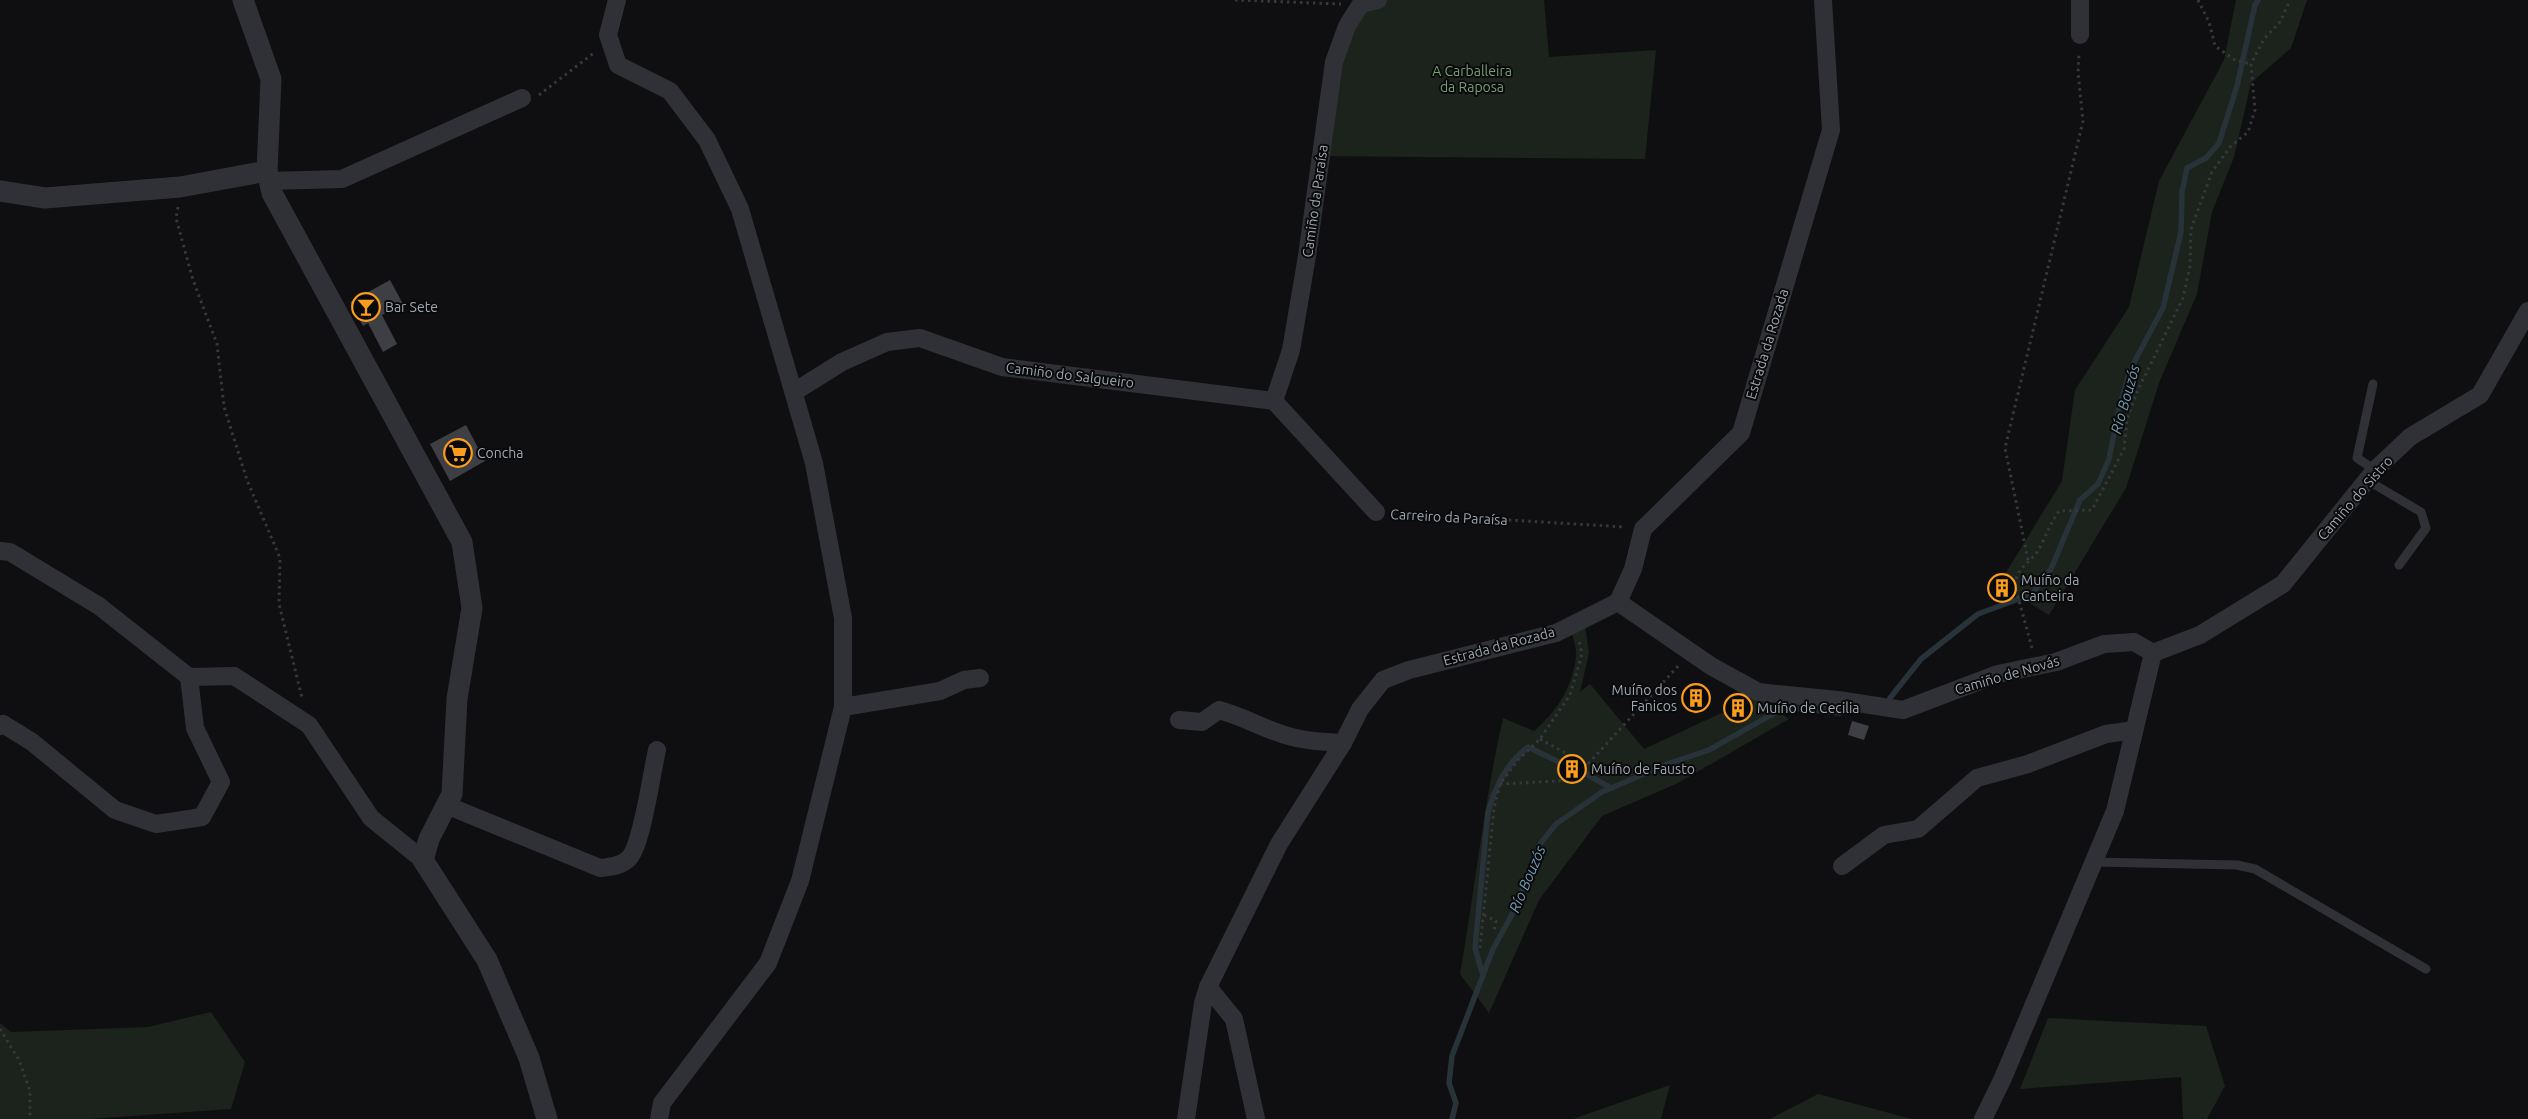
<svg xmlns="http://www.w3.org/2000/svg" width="2528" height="1119" viewBox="0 0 2528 1119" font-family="Ubuntu,sans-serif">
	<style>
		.green { fill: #1b231c }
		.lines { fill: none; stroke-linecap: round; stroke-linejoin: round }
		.stream { stroke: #283339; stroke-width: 5.5 }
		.building { fill: #3e3f44 }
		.path { stroke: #36383d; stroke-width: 3; stroke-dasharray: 2.5 4; stroke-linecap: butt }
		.service { stroke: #303136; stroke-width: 9 }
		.minor { stroke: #303136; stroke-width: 18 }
		.tertiary { stroke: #303136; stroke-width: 21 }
		.labels { text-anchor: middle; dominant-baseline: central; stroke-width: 4; stroke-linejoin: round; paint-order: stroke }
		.park-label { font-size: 14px; fill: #769f75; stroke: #0a0a0b }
		.street-label { font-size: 14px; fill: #9fa7b2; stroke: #0a0a0b }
		.poi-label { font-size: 14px; fill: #9fa7b2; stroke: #0a0a0b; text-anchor: start }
		.water-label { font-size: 15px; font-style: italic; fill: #7399b0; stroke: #0a0a0b }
	</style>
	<rect width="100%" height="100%" fill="#0f0f11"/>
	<g class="green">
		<path d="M1378 0H1544L1549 57 1656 50 1645 159 1321 156 1347 26Z"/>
		<path d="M2236 0H2307L2291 48 2251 83 2234 157 2212 212 2197 294 2159 383 2126 488 2049 615 1999 584 2062 481 2075 390 2129 307 2159 181 2224 60Z"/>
		<path d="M1584 618 1589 653 1580 692 1590 684 1644 749 1758 696 1789 719 1678 783 1602 816 1539 900 1489 1013 1460 974C1475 888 1484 802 1503 718L1534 731C1556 712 1573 687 1576 657 1577 647 1572 635 1570 626Z"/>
		<path d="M211 1012 245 1062 231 1109 89 1119H0V1023L11 1032 148 1027Z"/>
		<path d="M2048 1018 2206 1026 2225 1086 2207 1119H2183L2181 1077 2020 1089Z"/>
		<path d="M1670 1085 1661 1119H1573Z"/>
		<path d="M1818 1094 1912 1119H1770Z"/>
	</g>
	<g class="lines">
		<g class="stream">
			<path d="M1890 698 1921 659 1978 614 2032 594 2051 569 2080 500 2098 484 2109 459 2120 404 2131 368 2163 308 2181 232 2182 192 2187 168 2206 158 2219 143 2237 86 2255 5 2258 0"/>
			<path d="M1581 771 1611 788"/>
			<path d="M1483 976 1475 948 1488 812C1496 785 1506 764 1528 747L1557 761"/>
			<path d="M1452 1119 1456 1103 1449 1083 1452 1056 1493 949 1515 909 1540 844 1556 824 1602 792 1667 764 1709 750 1785 707 1840 713"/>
		</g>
	</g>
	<g class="building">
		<path d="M390 280 403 304 382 315 397 344 383 352 368 323 363 326 350 302Z"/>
		<path d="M466 425 485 461 450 481 430 444Z"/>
		<path d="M2007 576 2014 592 1998 599 1991 584Z"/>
		<path d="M1696 684 1709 691 1696 714 1683 706Z"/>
		<path d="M1852 721 1869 726 1864 740 1848 735Z"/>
		<path d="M1569 759 1583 766 1575 779 1562 772Z"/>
	</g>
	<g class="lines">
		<g class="path">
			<path d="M1235 0 1341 4"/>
			<path d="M2198 0 2209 22 2215 46 2235 60 2251 64"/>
			<path d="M539 95 595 52"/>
			<path d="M178 207 176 218 193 280 217 344 224 407 247 480 280 558 279 604 302 698"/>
			<path d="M1392 513 1625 527"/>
			<path d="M2028 560 2005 448 2083 121 2078 73 2079 53"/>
			<path d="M2032 648 2015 586C2016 566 2032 563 2040 547 2047 534 2051 522 2059 511L2092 510 2124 449 2127 419 2137 392 2183 298 2190 266 2191 229 2212 172 2230 147 2248 132 2255 110 2251 64 2264 39 2280 22 2290 0"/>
			<path d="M1540 739 1587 765"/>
			<path d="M1500 784 1578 780 1587 765 1680 664"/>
			<path d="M1484 915 1496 921 1494 931"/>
			<path d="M1480 948 1494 808 1500 784 1518 760 1540 739 1570 695 1582 654 1579 640"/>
			<path d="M0 1029 19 1060 30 1091V1119"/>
		</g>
		<g class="service">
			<path d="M2373 384 2357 458 2375 470"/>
			<path d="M2367 480 2421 512 2426 528 2399 565"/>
			<path d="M2093 862 2237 865 2255 869 2426 969"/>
		</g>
		<g class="minor">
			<path d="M617 0 608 35 618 65 670 91 707 140 740 209 814 463 843 618V707L800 881 768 963 662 1103 659 1119"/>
			<path d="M2080 35V0"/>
			<path d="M269 181 342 179 522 98"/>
			<path d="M794 392 842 362 887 342 920 338 1002 367 1274 401"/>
			<path d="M1274 401 1291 350 1307 256 1334 62 1347 26 1361 4 1378 0"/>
			<path d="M1274 401 1376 512"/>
			<path d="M0 551 10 552 99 606 189 677 234 676 309 725 371 818 423 860"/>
			<path d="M1618 602 1711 666 1758 692 1838 700 1903 710 1998 674 2056 662 2104 644 2134 642 2153 653"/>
			<path d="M2153 653 2200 635 2283 584 2375 470 2410 437 2480 395 2528 311"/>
			<path d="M843 707 940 691 964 680 980 678"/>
			<path d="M1179 720 1202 722 1219 710C1242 716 1262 728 1285 735 1304 741 1324 742 1343 743"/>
			<path d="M0 726 3 724 32 742 115 810 156 824 202 817 221 782 195 728 189 677"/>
			<path d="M446 805 600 868C610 867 622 866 629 858 642 845 652 771 657 750"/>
			<path d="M1842 866 1884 835 1918 829 1977 778 2028 764 2106 734 2134 730"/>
			<path d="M1208 987 1234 1019 1256 1119"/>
			<path d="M1186 1119 1203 1003 1208 987 1279 844 1343 743 1360 709 1383 680 1409 670 1556 633 1618 602 1633 569 1643 529 1741 433 1831 130 1823 0"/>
			<path d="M1983 1119 2003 1078 2115 811 2153 653"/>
		</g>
		<g class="tertiary">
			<path d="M243 0 271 79 267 171 272 193 462 542 472 608 457 699 452 794 429 839 423 860 487 960 529 1058 547 1119"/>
			<path d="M0 191 45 198 180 187 267 171"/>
		</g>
	</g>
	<defs>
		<symbol id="bar-ring" viewBox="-11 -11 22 22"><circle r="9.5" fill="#0a0a0b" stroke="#fb9e1d" stroke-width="1.5"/><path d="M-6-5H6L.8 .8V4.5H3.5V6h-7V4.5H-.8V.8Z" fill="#fb9e1d"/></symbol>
		<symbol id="supermarket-ring" viewBox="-11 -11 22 22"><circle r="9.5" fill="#0a0a0b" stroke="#fb9e1d" stroke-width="1.5"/><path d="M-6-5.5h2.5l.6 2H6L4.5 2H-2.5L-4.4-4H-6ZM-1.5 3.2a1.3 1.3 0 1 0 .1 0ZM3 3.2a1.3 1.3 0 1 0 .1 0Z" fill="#fb9e1d"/></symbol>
		<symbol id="building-ring" viewBox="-11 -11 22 22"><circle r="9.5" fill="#0a0a0b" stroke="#fb9e1d" stroke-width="1.5"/><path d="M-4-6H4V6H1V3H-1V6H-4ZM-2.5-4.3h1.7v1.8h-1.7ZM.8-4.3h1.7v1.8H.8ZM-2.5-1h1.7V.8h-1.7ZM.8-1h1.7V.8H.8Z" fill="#fb9e1d"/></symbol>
	</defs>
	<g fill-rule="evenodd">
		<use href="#bar-ring" x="350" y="291" width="32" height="32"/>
		<use href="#supermarket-ring" x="442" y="437" width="32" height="32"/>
		<use href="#building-ring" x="1986" y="572" width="32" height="32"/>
		<use href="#building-ring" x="1680" y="682" width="32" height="32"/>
		<use href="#building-ring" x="1722" y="692" width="32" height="32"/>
		<use href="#building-ring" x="1556" y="753" width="32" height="32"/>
	</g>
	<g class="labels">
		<g class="park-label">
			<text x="1472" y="71">A Carballeira<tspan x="1472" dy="16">da Raposa</tspan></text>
		</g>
		<g class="street-label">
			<text transform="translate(1315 201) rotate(-82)">Camiño da Paraísa</text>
			<text transform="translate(1767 344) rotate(-73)">Estrada da Rozada</text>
			<text transform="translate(1070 375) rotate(7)">Camiño do Salgueiro</text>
			<text transform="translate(2355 498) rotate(-49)">Camiño do Sistro</text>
			<text transform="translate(1449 517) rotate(3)">Carreiro da Paraísa</text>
			<text transform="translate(1499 646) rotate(-15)">Estrada da Rozada</text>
			<text transform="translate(2007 675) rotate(-16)">Camiño de Novás</text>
		</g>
		<g class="poi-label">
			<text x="385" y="307">Bar Sete</text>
			<text x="477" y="453">Concha</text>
			<text x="2021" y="580">Muíño da<tspan x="2021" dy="16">Canteira</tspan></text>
			<text x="1677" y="690" text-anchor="end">Muíño dos<tspan x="1677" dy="16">Fanicos</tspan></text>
			<text x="1757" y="708">Muíño de Cecilia</text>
			<text x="1591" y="769">Muíño de Fausto</text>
		</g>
		<g class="water-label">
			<text transform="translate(2125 399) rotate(-74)">Río Bouzós</text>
			<text transform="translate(1527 879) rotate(-67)">Río Bouzós</text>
		</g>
	</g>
</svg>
